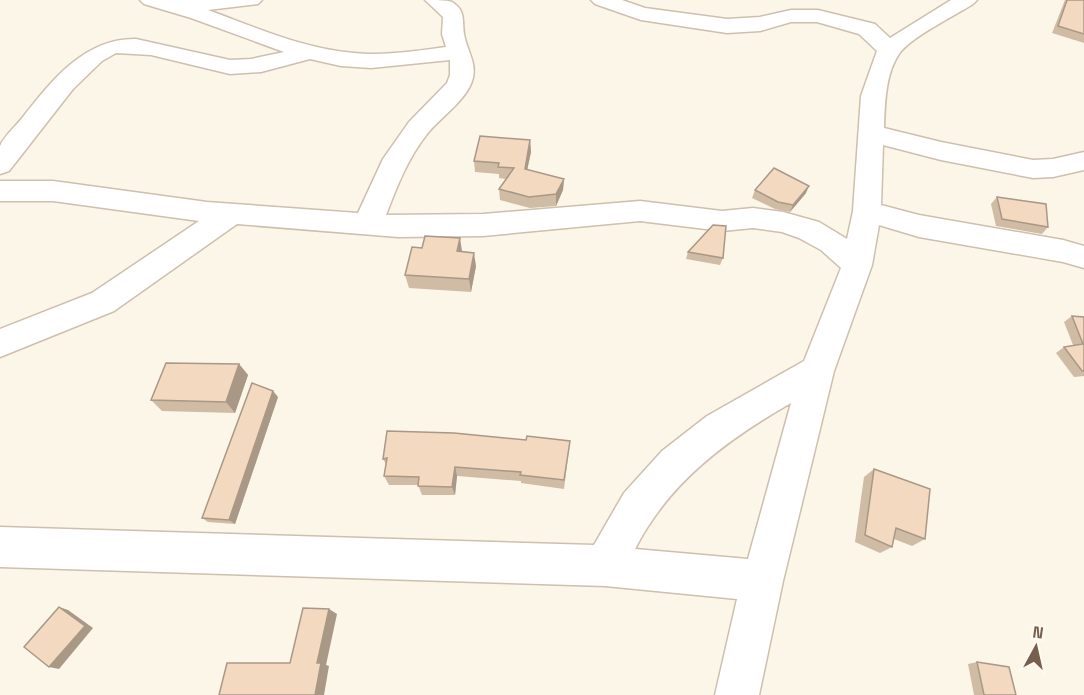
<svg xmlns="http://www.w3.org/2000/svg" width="1084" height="695" viewBox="0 0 1084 695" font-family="'Space Grotesk',sans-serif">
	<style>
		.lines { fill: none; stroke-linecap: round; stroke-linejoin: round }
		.minor-casing { stroke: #cebfae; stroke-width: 3 }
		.minor { fill: #fff; fill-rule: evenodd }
		.wall { fill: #d0bba5 }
		.shaded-wall { fill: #a99886 }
		.building { fill: #f2d9c0; stroke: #a99886; stroke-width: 1.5 }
	</style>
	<rect width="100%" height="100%" fill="#fcf6e8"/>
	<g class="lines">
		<defs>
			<path id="minor" d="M140 0H262L258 4 208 10C255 27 303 49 354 53 384 56 415 51 446 47L442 34 443 17 425 0C434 0 446 0 452 2 466 11 462 20 464 34 467 53 480 65 470 86 461 104 440 118 427 134 408 158 397 186 386 215L483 214 640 201 722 211 753 208 783 212 819 222 847 239 853 211 861 96 877 51 859 34 817 22H791L760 31 727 33 641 20 595 4 591 0H622L645 8 727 19 760 17 791 10H818L875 24 890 38 951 0H977L973 4C956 15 909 38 899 54 885 75 885 104 884 128L941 142 1033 160 1053 159 1084 152V170L1053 177 1033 178 941 160 883 145 881 205 919 215 1063 240 1084 246V268L1063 262 919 237 879 225 872 265 834 371 783 581 759 695H715L737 599 605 586 0 567V527L594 545 624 493 662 451 707 416 804 361 841 268 821 250 799 238 782 232 753 228 722 231 640 221 483 236 398 237 237 224 114 311 0 357V329L92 293 199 221 53 201H0V181H53L207 202 358 213 383 159 409 122 447 83 450 75V60L371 68 341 66 310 59 261 72 230 74 151 55 116 53 102 61 73 89 9 171 0 174C0 166 0 154 0 146 4 136 16 126 23 117 52 80 85 38 136 39L230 60 251 59 284 52 191 18 144 4ZM791 403 748 559 635 549C669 482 728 439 791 403Z"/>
		</defs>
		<use href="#minor" class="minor-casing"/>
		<use href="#minor" class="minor"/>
	</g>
	<g class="wall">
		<path d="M1065 0H1084V43L1052 33Z"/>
		<path d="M530 140 531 152 527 170 564 179 563 190 556 206 530 208 500 200 499 189 506 179 499 178V174L475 172 474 161Z"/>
		<path d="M755 190 806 193 790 212 775 209 752 198Z"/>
		<path d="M997 197 1048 227 1042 234 996 226 991 204Z"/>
		<path d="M462 252 476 266 471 292 409 288 405 275Z"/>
		<path d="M688 252 723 258 720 265 686 259Z"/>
		<path d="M1072 316 1084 317V376L1074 377 1056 353 1064 347 1073 345 1064 322Z"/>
		<path d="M239 364 248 375 235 413 162 411 151 400Z"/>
		<path d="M278 397 235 524 208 522 202 518Z"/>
		<path d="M526 440 570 441 564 489 521 483V481L457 476 455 495H422L418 485H389L384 476 386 464 383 459Z"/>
		<path d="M874 469 925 539 912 546 894 539 892 547 880 553 855 542 864 477Z"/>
		<path d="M977 662 1016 695H974L968 664Z"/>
	</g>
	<g class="shaded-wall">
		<path d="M530 140 531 152 525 180V169Z"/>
		<path d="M564 179 563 190 556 206V194Z"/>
		<path d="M809 186 806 193 790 212 793 205Z"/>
		<path d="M460 238 462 251H457Z"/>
		<path d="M474 253 476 266 471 292 469 279Z"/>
		<path d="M239 364 248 375 235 413 226 402Z"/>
		<path d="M273 391 278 397 235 524 229 520Z"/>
		<path d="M455 467 457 476 455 495 452 487Z"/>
		<path d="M59 607 68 610 93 628 59 669 49 667Z"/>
		<path d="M329 609 337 614 326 665 329 666 324 695H315L317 663Z"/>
	</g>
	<g class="building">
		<path d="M1067 0H1084V34L1058 26Z"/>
		<path d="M480 136 530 140 525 169 564 179 556 194 529 197 499 189 514 168 498 167 499 163 474 161Z"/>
		<path d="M774 168 809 186 793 205 778 202 755 190Z"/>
		<path d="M997 197 1046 204 1048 227 1002 219Z"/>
		<path d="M713 225 726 226 723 258 688 252Z"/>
		<path d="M425 236 460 238 457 251 474 253 469 279 405 275 412 247 422 248Z"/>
		<path d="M1072 316 1084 317V371H1082L1064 347 1083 344Z"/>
		<path d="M166 363 239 364 226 402 151 400Z"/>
		<path d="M252 383 273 391 229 520 202 518Z"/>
		<path d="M387 431 454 433 526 440 527 436 570 441 564 480 520 475 521 472 455 467 452 487 418 486 419 477 384 476 387 458 383 459Z"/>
		<path d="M874 469 930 489 925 539 896 528 892 547 865 535Z"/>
		<path d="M59 607 85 626 49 667 24 647Z"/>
		<path d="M303 608 329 609 317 663H321L315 695H219L227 663H290Z"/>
		<path d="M977 662 1009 667 1016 695H984Z"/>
	</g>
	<g transform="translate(1036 647) rotate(8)" stroke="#fffaef" stroke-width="4.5" paint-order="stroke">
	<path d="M0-4.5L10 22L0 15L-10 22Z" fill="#775f4c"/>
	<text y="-9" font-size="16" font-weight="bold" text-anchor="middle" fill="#775f4c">N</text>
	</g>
</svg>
